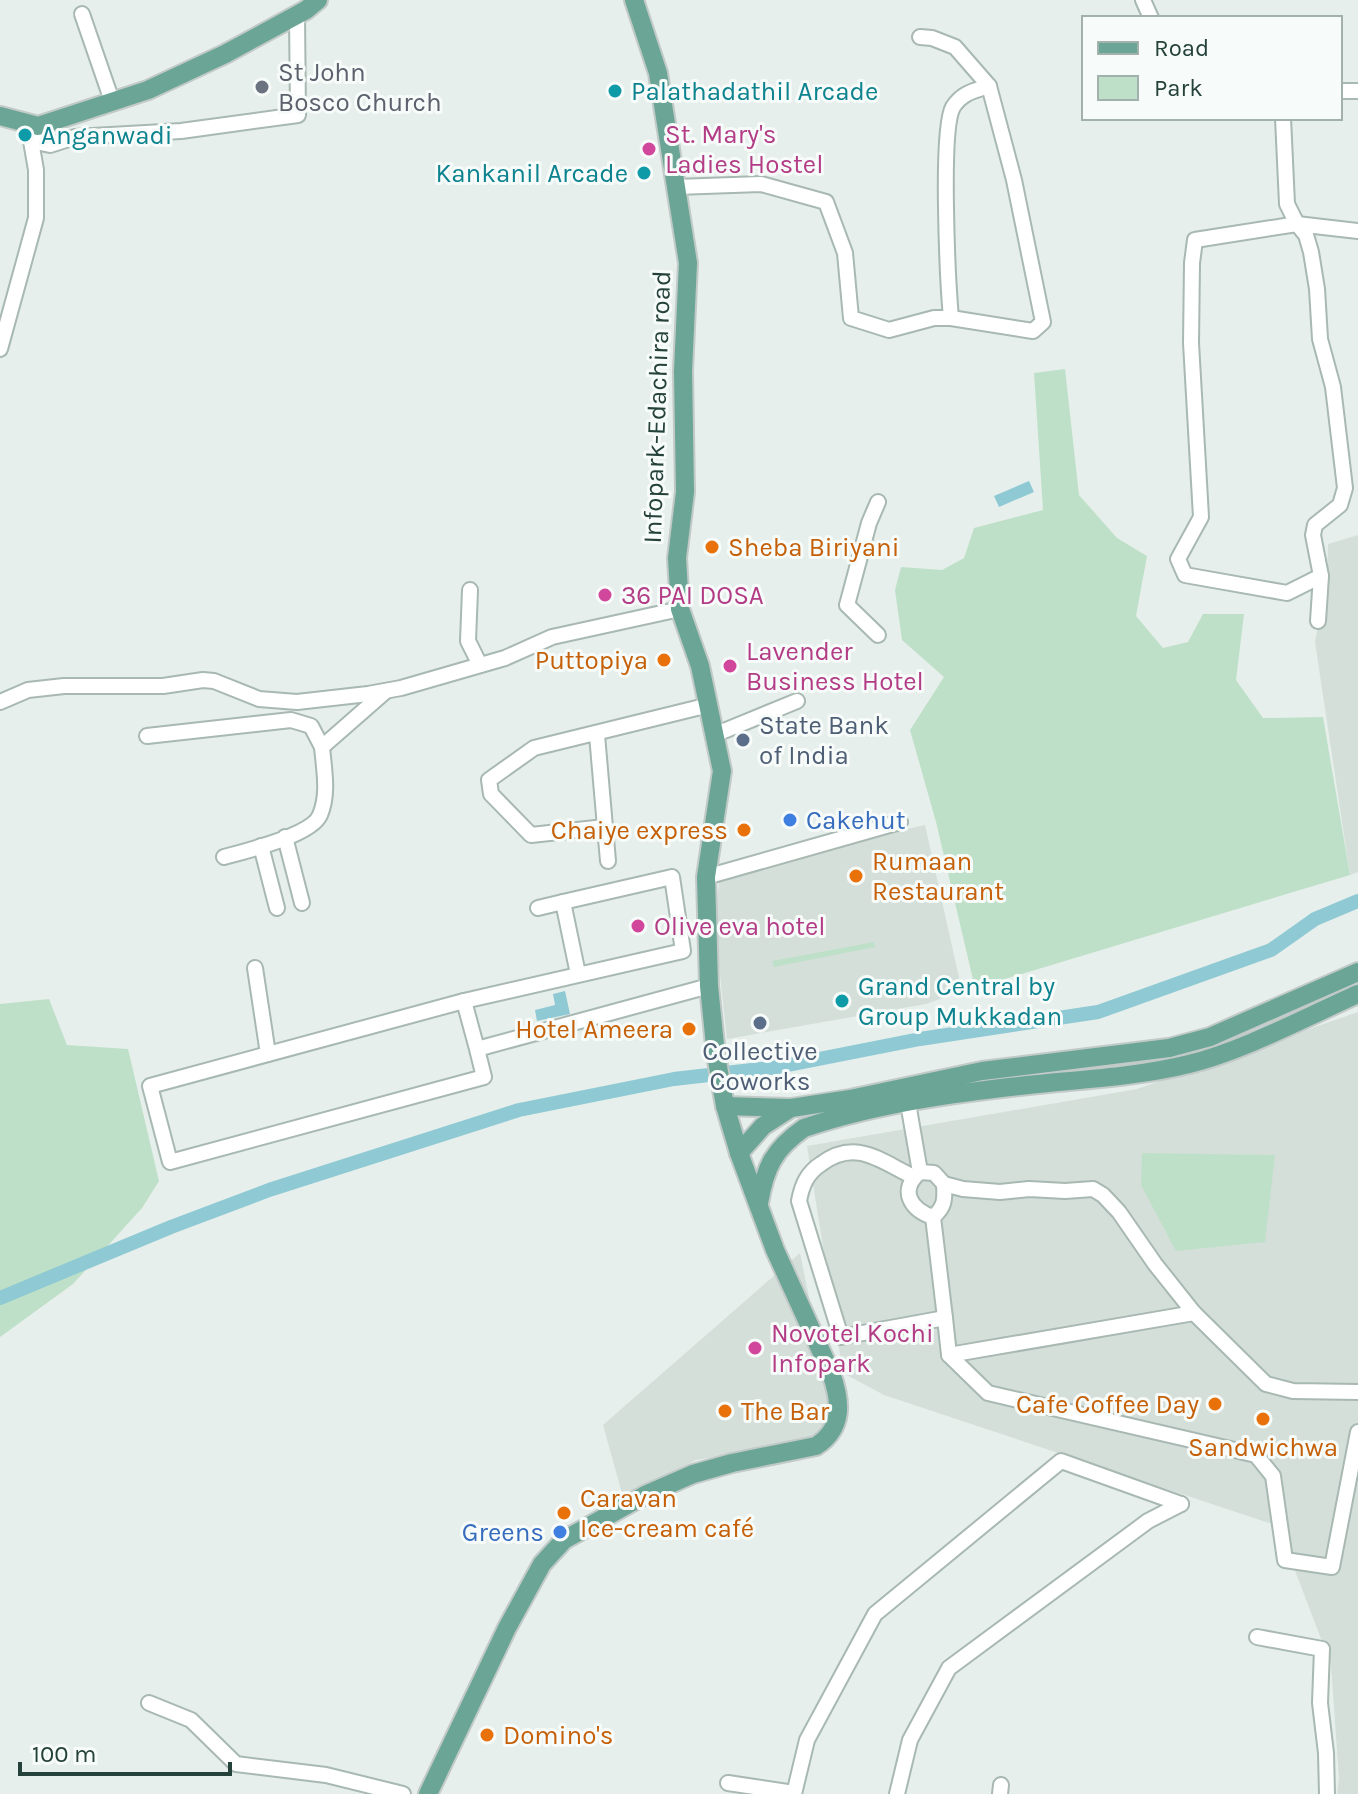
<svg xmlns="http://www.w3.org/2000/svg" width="1358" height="1794" viewBox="0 0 1358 1794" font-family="Karla,sans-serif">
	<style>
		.built { fill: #d4dfda }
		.green { fill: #bfe0c8 }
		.water { fill: #8ec9d4 }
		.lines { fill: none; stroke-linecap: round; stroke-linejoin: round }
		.canal { stroke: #8ec9d4; stroke-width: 14 }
		.minor-casing { stroke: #a8b8b2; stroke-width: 18 }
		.major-casing { stroke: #c2cac8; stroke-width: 22 }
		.minor { stroke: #fff; stroke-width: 14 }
		.major { stroke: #6aa596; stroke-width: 18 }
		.worship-dot { fill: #6b7280; stroke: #f7fbf9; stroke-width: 3 }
		.culture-dot { fill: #0f9aa8; stroke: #f7fbf9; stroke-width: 3 }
		.hotel-dot { fill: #d1479c; stroke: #f7fbf9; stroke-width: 3 }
		.food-dot { fill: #e8710a; stroke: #f7fbf9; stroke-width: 3 }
		.service-dot { fill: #5c6f8a; stroke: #f7fbf9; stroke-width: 3 }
		.shop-dot { fill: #3f7fe0; stroke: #f7fbf9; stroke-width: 3 }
		.labels { text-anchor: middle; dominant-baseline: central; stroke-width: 6; stroke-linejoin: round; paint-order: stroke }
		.worship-label { font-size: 26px; fill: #5b616d; stroke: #f7fbf9; text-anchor: start }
		.culture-label { font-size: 26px; fill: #0d838f; stroke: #f7fbf9; text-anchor: start }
		.hotel-label { font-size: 26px; fill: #b23c85; stroke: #f7fbf9; text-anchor: start }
		.street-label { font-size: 26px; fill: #24423a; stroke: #f7fbf9 }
		.food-label { font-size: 26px; fill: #c56008; stroke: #f7fbf9; text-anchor: start }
		.service-label { font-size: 26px; fill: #4e5e75; stroke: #f7fbf9; text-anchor: start }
		.shop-label { font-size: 26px; fill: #366cbe; stroke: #f7fbf9; text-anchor: start }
	</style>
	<rect width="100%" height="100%" fill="#e6efeb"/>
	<g class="built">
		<path d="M1358 535V872L1350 875 1315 642 1327 585 1328 544Z"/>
		<path d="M925 825 962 991 926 1004 727 1039 715 930 720 871Z"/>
		<path d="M1358 1012V1794H1337L1339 1779 1331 1665 1278 1526 884 1395 843 1373 807 1146 1137 1089Z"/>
		<path d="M800 1253 829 1395 825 1428 804 1443 696 1460 623 1497 603 1425Z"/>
	</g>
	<g class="green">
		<path d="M1065 369 1079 495 1117 538 1147 556 1136 616 1163 648 1188 642 1203 614H1244L1236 680 1263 718 1323 717 1350 875 975 988 936 822 910 730 944 677 902 640 895 590 901 567 942 570 964 558 974 528 1043 510 1034 373Z"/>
		<path d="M874 942 875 947 774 967 772 961Z"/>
		<path d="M49 999 67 1045 128 1049 159 1181 142 1208 73 1284 0 1337V1004Z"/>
		<path d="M1142 1153 1275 1155 1265 1242 1176 1251 1141 1185Z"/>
	</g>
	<g class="water">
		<path d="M1029 481 1034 492 999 507 994 496Z"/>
		<path d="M565 991 570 1014 537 1021 535 1010 555 1005 553 994Z"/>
	</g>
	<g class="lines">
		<path class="canal" d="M0 1298 171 1227 269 1190 519 1110 674 1079 778 1067 920 1039 1098 1012 1271 950 1315 919 1358 901"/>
		<defs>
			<g id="minor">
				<path d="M1143 0 1151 18"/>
				<path d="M82 14 112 101"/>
				<path d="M1340 91H1358"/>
				<path d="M1283 118 1287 204 1297 224 1306 235 1311 252 1317 289 1320 339 1333 387 1345 488 1340 505 1315 525 1313 535 1321 576 1318 621"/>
				<path d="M38 126 31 141 50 145 75 137 181 131 298 115 297 15"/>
				<path d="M676 187 761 184 826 202 845 253 851 318 889 330 934 318H951L1033 331 1043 322 1014 180 989 86 955 47 932 38 920 37"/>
				<path d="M951 318C948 285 940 130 953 107 962 93 973 91 989 86"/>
				<path d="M0 349 36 218V170L31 141"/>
				<path d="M878 502 869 523 847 605 878 635"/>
				<path d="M1321 576 1287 593 1185 575 1178 559 1201 517 1191 343 1192 263 1195 240 1297 224 1358 231"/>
				<path d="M470 590 468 641 480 665"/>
				<path d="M0 702 28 690 64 686H163L203 680 214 681 259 699 297 702 368 694 401 688 505 658 552 637 680 609"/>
				<path d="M597 735 605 827 531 835 491 794 489 780 534 748 709 705"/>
				<path d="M714 735 797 701"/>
				<path d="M147 736 291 720 311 726 322 747 386 691"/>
				<path d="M605 827 608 861"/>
				<path d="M285 837 302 903"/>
				<path d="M261 846 277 908"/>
				<path d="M224 857C246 851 312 835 320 815 329 794 324 770 322 747"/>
				<path d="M706 877 900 822"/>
				<path d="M538 908 563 902"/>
				<path d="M255 968 268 1054"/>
				<path d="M464 1001 683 951 672 877 563 902 578 974"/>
				<path d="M477 1049 484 1077 170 1162 150 1086 464 1001 477 1049 709 986"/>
				<path d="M908 1103 920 1172C898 1190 911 1210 933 1217L945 1318"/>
				<path d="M920 1172 934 1173 944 1184 963 1189 1000 1192 1029 1189 1065 1191 1093 1189 1103 1195 1119 1212 1155 1264 1194 1313 1266 1384 1293 1391 1358 1392"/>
				<path d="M914 1177C880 1161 856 1138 821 1164 807 1173 802 1185 799 1201L841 1337 945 1318 949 1355 988 1393 1256 1455 1273 1476 1285 1560 1332 1567 1358 1432"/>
				<path d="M933 1217C945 1207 945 1199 944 1184"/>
				<path d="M949 1355 1194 1313"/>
				<path d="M1257 1637 1322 1649 1320 1703 1326 1753 1327 1794"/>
				<path d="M149 1703 191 1720 236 1764 326 1775 403 1794"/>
				<path d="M728 1783 794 1793"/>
				<path d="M794 1794 807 1740 875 1614 1061 1461 1181 1504"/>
				<path d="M897 1794 910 1740 949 1668 1148 1521 1181 1504"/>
				<path d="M1000 1794 1001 1785"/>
			</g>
			<g id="major">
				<path d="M0 116 38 126 148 90 225 54 306 10 318 0"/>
				<path d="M725 1106 790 1108"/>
				<path d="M739 1153 763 1126 791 1108 850 1099 982 1071 1169 1048 1210 1037 1358 972"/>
				<path d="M759 1203C765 1167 774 1149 804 1128 878 1103 960 1092 1038 1084 1088 1079 1140 1076 1189 1064 1243 1051 1306 1017 1358 994"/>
				<path d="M428 1794 507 1628 542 1564 564 1540 645 1495 693 1474 732 1463 816 1446C844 1428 841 1401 831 1373L775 1250 739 1153 725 1106 716 1055 709 986 706 877 722 771 700 666 680 609 677 558 685 492 683 371 688 263 658 73 634 0"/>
			</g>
		</defs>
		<use href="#minor" class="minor-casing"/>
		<use href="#major" class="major-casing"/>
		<use href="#minor" class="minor"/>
		<use href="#major" class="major"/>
	</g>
	<circle class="worship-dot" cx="262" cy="87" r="8"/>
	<g class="culture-dot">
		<circle cx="615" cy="91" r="8"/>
		<circle cx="25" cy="135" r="8"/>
		<circle cx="644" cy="173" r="8"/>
		<circle cx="842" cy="1001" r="8"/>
	</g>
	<g class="hotel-dot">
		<circle cx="649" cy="149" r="8"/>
		<circle cx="605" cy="595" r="8"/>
		<circle cx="730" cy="666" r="8"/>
		<circle cx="638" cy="926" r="8"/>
		<circle cx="755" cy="1348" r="8"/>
	</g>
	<g class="food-dot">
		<circle cx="712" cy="547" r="8"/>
		<circle cx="664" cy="660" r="8"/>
		<circle cx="744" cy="830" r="8"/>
		<circle cx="856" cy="876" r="8"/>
		<circle cx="689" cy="1029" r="8"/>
		<circle cx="1215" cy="1404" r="8"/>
		<circle cx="725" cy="1411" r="8"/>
		<circle cx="1263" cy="1419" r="8"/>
		<circle cx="564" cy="1513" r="8"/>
		<circle cx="487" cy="1735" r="8"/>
	</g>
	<g class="service-dot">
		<circle cx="743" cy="740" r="8"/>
		<circle cx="760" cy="1023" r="8"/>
	</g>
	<g class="shop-dot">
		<circle cx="790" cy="820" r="8"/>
		<circle cx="560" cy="1532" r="8"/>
	</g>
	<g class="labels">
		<g class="worship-label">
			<text x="278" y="72">St John<tspan x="278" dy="30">Bosco Church</tspan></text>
		</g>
		<g class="culture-label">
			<text x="631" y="91">Palathadathil Arcade</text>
			<text x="41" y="135">Anganwadi</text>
			<text x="628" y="173" text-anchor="end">Kankanil Arcade</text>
			<text x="858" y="986">Grand Central by<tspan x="858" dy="30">Group Mukkadan</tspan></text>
		</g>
		<g class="hotel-label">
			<text x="665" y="134">St. Mary's<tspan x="665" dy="30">Ladies Hostel</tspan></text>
			<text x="621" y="595">36 PAI DOSA</text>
			<text x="746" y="651">Lavender<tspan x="746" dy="30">Business Hotel</tspan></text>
			<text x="654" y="926">Olive eva hotel</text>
			<text x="771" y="1333">Novotel Kochi<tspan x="771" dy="30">Infopark</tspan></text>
		</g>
		<g class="street-label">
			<text transform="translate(657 407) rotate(-88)">Infopark-Edachira road</text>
		</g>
		<g class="food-label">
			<text x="728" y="547">Sheba Biriyani</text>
			<text x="648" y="660" text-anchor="end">Puttopiya</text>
			<text x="728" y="830" text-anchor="end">Chaiye express</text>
			<text x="872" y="861">Rumaan<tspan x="872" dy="30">Restaurant</tspan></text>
			<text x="673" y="1029" text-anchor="end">Hotel Ameera</text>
			<text x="1199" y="1404" text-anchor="end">Cafe Coffee Day</text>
			<text x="741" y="1411">The Bar</text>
			<text x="1263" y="1447" text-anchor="middle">Sandwichwa</text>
			<text x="580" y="1498">Caravan<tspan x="580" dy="30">Ice-cream café</tspan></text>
			<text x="503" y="1735">Domino's</text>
		</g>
		<g class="service-label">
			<text x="759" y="725">State Bank<tspan x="759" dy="30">of India</tspan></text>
			<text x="760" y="1051" text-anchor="middle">Collective<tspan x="760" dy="30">Coworks</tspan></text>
		</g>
		<g class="shop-label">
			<text x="806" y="820">Cakehut</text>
			<text x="544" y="1532" text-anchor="end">Greens</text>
		</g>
	</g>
	<rect x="1082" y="16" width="260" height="104" fill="#f7fbf9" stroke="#a3b1ad" stroke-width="2"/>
	<rect x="1098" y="42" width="40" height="12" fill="#6aa596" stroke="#a3b1ad" stroke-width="2"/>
	<text x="1154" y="56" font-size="24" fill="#24423a">Road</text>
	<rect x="1098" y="76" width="40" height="24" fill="#bfe0c8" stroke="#a3b1ad" stroke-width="2"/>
	<text x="1154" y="96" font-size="24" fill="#24423a">Park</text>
	<path d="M20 1762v12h210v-12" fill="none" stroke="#24423a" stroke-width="4"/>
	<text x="32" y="1762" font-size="24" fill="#24423a" stroke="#f7fbf9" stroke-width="6" paint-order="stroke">100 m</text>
</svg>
